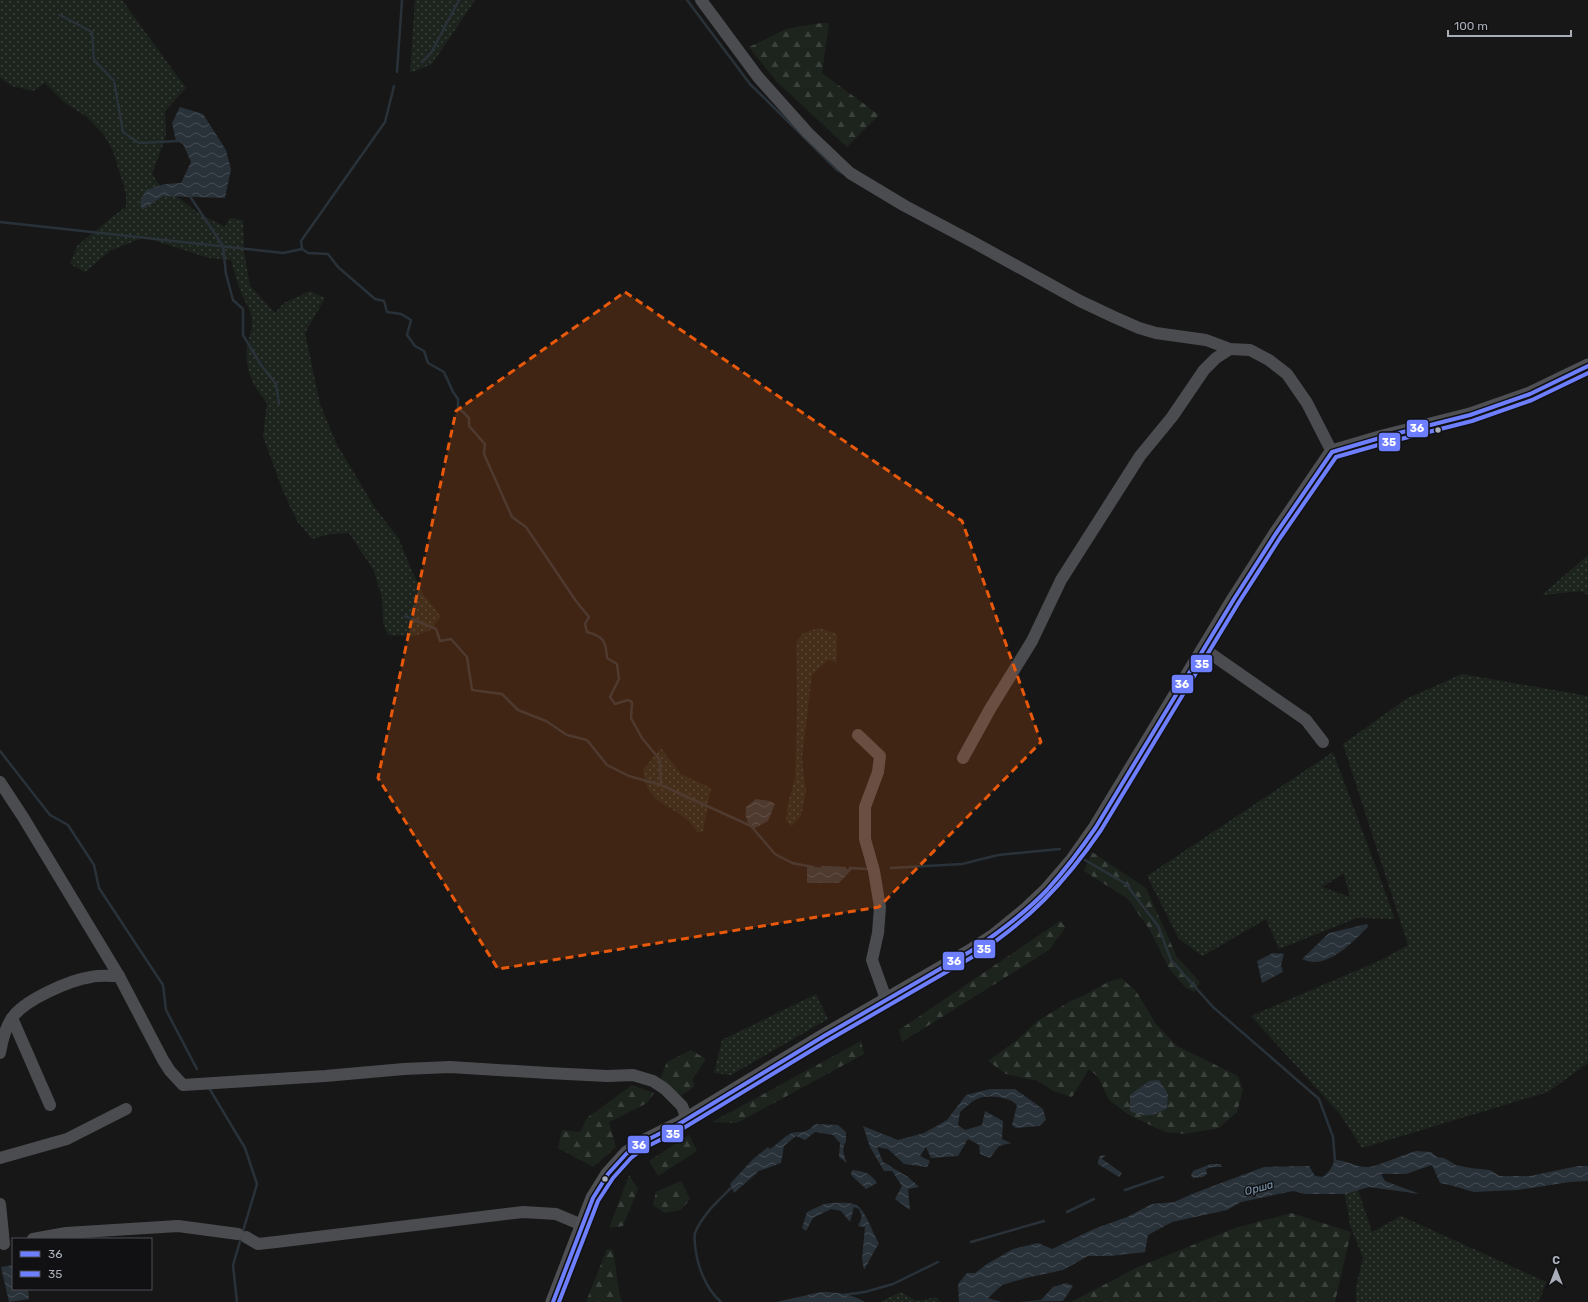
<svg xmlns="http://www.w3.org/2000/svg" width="1588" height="1302" viewBox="0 0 1588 1302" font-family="Rubik,sans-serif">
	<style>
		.grass { fill: url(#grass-dots); fill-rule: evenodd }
		.forest { fill: url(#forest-firs) }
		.water { fill: url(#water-waves) }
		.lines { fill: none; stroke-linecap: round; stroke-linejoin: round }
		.stream { stroke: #2a3239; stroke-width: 2.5 }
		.minor { stroke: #4b4c50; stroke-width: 12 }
		.major { stroke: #4d4f52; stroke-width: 15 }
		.bus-1-casing { stroke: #111113; stroke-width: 7 }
		.bus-2-casing { stroke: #111113; stroke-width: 7 }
		.bus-1 { stroke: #6d7eff; stroke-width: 4 }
		.bus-2 { stroke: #6d7eff; stroke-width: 4 }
		.marked { fill: #e8590c; fill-opacity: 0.2; stroke: #e8590c; stroke-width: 3; stroke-dasharray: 8 5; stroke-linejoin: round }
		.bus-dot { fill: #a8adb8; stroke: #111113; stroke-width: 1.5 }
		.labels { text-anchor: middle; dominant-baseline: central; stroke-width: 3; stroke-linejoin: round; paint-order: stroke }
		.water-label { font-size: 11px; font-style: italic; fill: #7f9bb3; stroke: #111113 }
		.line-badge { stroke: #111113; stroke-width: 1.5 }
		.badge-label { font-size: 11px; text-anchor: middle; font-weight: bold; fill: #fff }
	</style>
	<defs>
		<pattern id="grass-dots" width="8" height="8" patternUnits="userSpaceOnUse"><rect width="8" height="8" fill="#1d241e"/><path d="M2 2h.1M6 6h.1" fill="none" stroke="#3b413d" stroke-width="1.8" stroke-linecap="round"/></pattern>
		<pattern id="forest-firs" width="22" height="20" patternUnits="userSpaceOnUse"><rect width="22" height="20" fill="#1d241e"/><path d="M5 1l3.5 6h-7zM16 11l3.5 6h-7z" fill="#3b413d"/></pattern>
		<pattern id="water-waves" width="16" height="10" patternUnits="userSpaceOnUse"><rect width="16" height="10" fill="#2a3239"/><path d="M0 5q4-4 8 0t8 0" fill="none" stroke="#464d54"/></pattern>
	</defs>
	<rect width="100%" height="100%" fill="#171717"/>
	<g class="grass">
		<path d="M0 0H122L186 88 165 111 166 136 152 174 162 189 180 199 198 213 225 227 230 218 243 220 244 252 250 286 275 313 284 303 310 291 325 298 305 333 320 404 336 443 375 508 399 539 411 569 423 594 441 617 429 631 414 636 388 635 383 622 382 598 374 571 349 533 330 534 312 539 297 521 283 491 263 436 267 403C254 387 244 369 247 348 249 336 254 327 251 315 250 308 245 302 242 295 238 284 234 272 231 260L209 258 144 237 110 251 85 272 70 264 77 246 116 214 126 207V193L113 151 104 135 87 117 65 103 45 83 33 91 12 86 0 78Z"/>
		<path d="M415 0H475L432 64 410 73Z"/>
		<path d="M1588 555V595L1581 591 1542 595Z"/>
		<path d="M819 628 837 634V663L828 660 812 675 802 758 806 792 801 816 792 826 786 821 787 807 795 778 797 705 796 642 803 633Z"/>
		<path d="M1462 674 1588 696V1063L1548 1092 1362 1148 1340 1114 1251 1016 1381 960 1408 945 1343 744 1406 699Z"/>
		<path d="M661 748 681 774 711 788 703 831 698 833C695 829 692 824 689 821 666 802 647 804 643 770Z"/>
		<path d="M1333 752 1395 919 1357 918 1279 949 1266 919 1203 956 1179 939 1147 876ZM1344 874 1350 897 1322 887 1343 874Z"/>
		<path d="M816 994 828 1019 731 1075 714 1073 722 1040Z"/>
		<path d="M1358 1190 1372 1232 1401 1216 1546 1282 1539 1302H1356V1287L1363 1258 1350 1225 1345 1194Z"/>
		<path d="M900 1292 917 1301 936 1297 941 1302H880Z"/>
	</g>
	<g class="forest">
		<path d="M821 23H829L822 73 879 115 847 147 776 81 749 47 786 29Z"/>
		<path d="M1092 852 1146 888 1177 957 1200 982 1194 992 1185 987 1170 970 1149 929 1128 899 1084 871Z"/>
		<path d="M1060 921 1066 927 1049 950 902 1042 899 1030Z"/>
		<path d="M1121 978 1136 991 1156 1024 1177 1046 1238 1076 1243 1090 1237 1112 1219 1128 1184 1134 1165 1132 1129 1115 1109 1100 1098 1077 1089 1069 1072 1097 1053 1091 1038 1081 1006 1074 988 1061 1017 1040 1039 1020 1074 999 1083 996 1108 982Z"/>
		<path d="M861 1041 864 1054 737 1123 712 1122Z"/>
		<path d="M691 1050 706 1059 692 1080 695 1086 681 1096 660 1079 667 1062Z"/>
		<path d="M632 1085 654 1093 647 1103 609 1122 616 1147 593 1167 558 1148 562 1130 580 1132 587 1118Z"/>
		<path d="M689 1135 697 1151 658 1176 649 1161Z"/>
		<path d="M629 1175 638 1189 623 1226 609 1228Z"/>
		<path d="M681 1181 690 1199 681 1210 665 1213 653 1205 656 1192Z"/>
		<path d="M1291 1213 1351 1232 1335 1302H1071L1138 1267 1235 1228Z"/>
		<path d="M607 1249 613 1250C617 1268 616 1285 622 1302H586Z"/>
	</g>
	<g class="water">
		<path d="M180 107 203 114 226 150 231 169 225 198 163 196 142 210 140 202 146 190 165 184 181 183 191 162 183 144 176 141 172 123Z"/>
		<path d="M756 799 770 801 775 804 768 821 753 829C746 822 745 816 746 807Z"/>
		<path d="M807 866 812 867 852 869 839 883H807Z"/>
		<path d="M1367 924 1368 927C1351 943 1327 971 1302 959L1329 933Z"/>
		<path d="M1273 953 1284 954 1281 965 1283 972 1262 983 1257 961Z"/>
		<path d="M1159 1080 1168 1094 1167 1108C1153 1116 1145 1118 1130 1111V1095L1149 1081Z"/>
		<path d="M990 1089H1015L1043 1109 1046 1120 1039 1126 1016 1128 1012 1125 1017 1105C1008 1096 986 1094 975 1100 970 1103 965 1108 960 1112L958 1125 965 1130 982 1125 985 1111 1003 1121 1002 1139 1011 1143 999 1146 990 1158 980 1154 979 1145 968 1139 958 1156 931 1158 926 1147 920 1156 930 1161 927 1167 904 1164 888 1149 877 1147 883 1162 908 1177 919 1187 908 1189 910 1210 895 1199 902 1186 892 1171H884L870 1147 863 1126 898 1140 924 1133 947 1120 966 1095Z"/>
		<path d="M816 1124 838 1125 846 1132V1142C841 1148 844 1156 847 1163L839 1157 840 1143 833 1135 815 1132 805 1140 796 1136 784 1146 781 1163 759 1171 734 1193 730 1184 752 1160 768 1147 770 1149C778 1144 782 1138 790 1134 795 1131 801 1133 806 1131 809 1130 813 1126 816 1124Z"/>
		<path d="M1416 1151 1431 1152 1437 1157 1444 1158 1456 1165 1470 1168 1490 1170 1500 1176H1530L1578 1166H1588V1181L1570 1182 1517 1190 1474 1192 1450 1185 1440 1183 1432 1165 1406 1174H1381L1385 1181 1420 1194 1369 1187 1345 1194H1305L1293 1191 1241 1202 1227 1210 1172 1222 1148 1235 1145 1252 1110 1256H1088L1063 1270 1026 1278 1002 1285 988 1298 1002 1302H959L958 1284 967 1273H975L987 1264 1013 1249 1038 1243 1052 1249 1094 1229 1127 1217 1152 1204 1174 1202 1197 1192 1264 1167 1309 1166 1315 1176 1323 1177 1330 1170 1335 1160C1346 1160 1357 1168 1369 1167 1378 1166 1405 1154 1416 1151Z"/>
		<path d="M1106 1155 1102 1159 1122 1173 1119 1177 1098 1164V1161L1100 1156Z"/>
		<path d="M1211 1164H1221L1222 1167H1213L1206 1169 1207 1174 1203 1177 1193 1178 1191 1176 1193 1171Z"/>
		<path d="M852 1170C863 1171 871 1173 877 1183L866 1189 851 1175Z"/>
		<path d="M824 1204C833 1203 844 1202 853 1204 865 1206 872 1233 879 1243L864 1270 862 1259 865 1227 858 1226 862 1217 859 1209 854 1207 850 1222 841 1211 831 1209 813 1218 806 1231 802 1228 807 1212Z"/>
		<path d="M13 1265V1289H28L29 1299 9 1302 1 1267Z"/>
		<path d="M1066 1283 1073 1286 1063 1301 1019 1302 1041 1300 1053 1287Z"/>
		<path d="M821 1292C837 1292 851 1294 865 1302H776Z"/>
	</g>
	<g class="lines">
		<g class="stream">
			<path d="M687 0 750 84 837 170 842 173"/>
			<path d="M60 15 92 32 94 60 114 81 123 132 139 143 178 141"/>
			<path d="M422 62 431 53 459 0"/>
			<path d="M397 72 402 0"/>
			<path d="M191 196V198L223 246 226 274 233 300 243 309V335L261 365 276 384 279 404"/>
			<path d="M0 222 283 253 302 249 308 253 328 254 338 267 375 299 384 301 387 312 401 314 411 320 407 335 415 346 424 351 428 363 444 372 453 392 458 399V407L469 418V426L485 444 484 454 512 517 526 527 576 601 589 617 585 624 587 632C603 636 606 641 607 658L617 664 619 679 610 697 615 704 628 700 632 702 631 718 642 738 660 760 661 785 751 826 775 854 792 863 813 867"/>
			<path d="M302 249 301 241 385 122 394 86"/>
			<path d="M405 616 436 629 440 641 451 639 467 657 472 690 502 694 518 710 546 721 567 735 587 740 607 765 629 776 661 785"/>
			<path d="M0 751 50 815 68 825 94 865 99 888 163 985 166 1010 197 1069"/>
			<path d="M1085 860 1126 884 1158 926 1171 960 1213 1007 1319 1099 1333 1137 1335 1162"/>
			<path d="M822 867 845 868"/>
			<path d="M850 868 867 869"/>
			<path d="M891 868 962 864 998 855 1060 849"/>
			<path d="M209 1088 245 1148 257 1184 243 1231"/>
			<path d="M1125 1190 1163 1177"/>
			<path d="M1067 1212 1094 1199"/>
			<path d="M971 1242 1044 1221"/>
			<path d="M843 1295 865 1292 893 1284 938 1262"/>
			<path d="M237 1302 233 1265 241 1238"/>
			<path d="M721 1302C705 1288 697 1265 695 1245 695 1241 694 1236 695 1233 703 1214 718 1201 731 1188"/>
		</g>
		<g class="minor">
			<path d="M701 0 758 77 808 133 850 173 905 206 973 242 1080 301 1114 317 1139 328 1156 333 1206 340 1230 349 1250 350 1269 360 1287 374 1307 403 1332 452"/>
			<path d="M1204 649 1306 720 1323 742"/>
			<path d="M858 735 880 756 878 772 865 807V839L874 871 880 907 878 933 872 960 886 999"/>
			<path d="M963 758 990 709 1032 641 1061 580 1140 456 1172 417 1204 370 1216 358 1230 349"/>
			<path d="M0 782 23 817 119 976 163 1060 170 1071 183 1085 325 1076 404 1069 450 1067 548 1073 607 1076 633 1075 653 1081 665 1089 682 1106 687 1119"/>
			<path d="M12 1018 50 1105"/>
			<path d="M0 1053C2 1041 5 1028 12 1018 24 1000 70 980 91 977 100 975 110 976 119 976"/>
			<path d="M0 1158 67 1139 126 1109"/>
			<path d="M0 1204 4 1244"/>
			<path d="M246 1237 258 1244 276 1242 523 1212 556 1214 582 1225"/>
			<path d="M33 1239 66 1233 178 1226 238 1234"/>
		</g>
		<path class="major" d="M553 1302 593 1198 608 1174 627 1153 641 1143 679 1124 824 1036 971 951 994 936 1027 909 1047 890 1072 861 1096 827 1234 599 1275 535 1332 452 1383 437 1470 415 1530 394 1588 366"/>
		<defs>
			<path id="bus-1" d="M553 1302 593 1198 608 1174 627 1153 641 1143 679 1124 824 1036 971 951C998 933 1025 913 1047 890 1065 870 1081 849 1096 827L1234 599 1275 535 1332 452 1383 437 1470 415 1530 394 1588 366"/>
			<path id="bus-2" d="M559 1302 598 1201 613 1178 631 1158 644 1148 682 1129 827 1041 974 956C1029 920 1064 884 1101 830L1239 602 1280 538 1336 457 1385 443 1472 421 1532 400 1588 373"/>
		</defs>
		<use href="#bus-1" class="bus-1-casing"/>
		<use href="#bus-2" class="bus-2-casing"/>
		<use href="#bus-1" class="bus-1"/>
		<use href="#bus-2" class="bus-2"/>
	</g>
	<path class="marked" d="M625 292 962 521 1041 742 879 907 498 969 378 778 456 411Z"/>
	<g class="bus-dot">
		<circle cx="1438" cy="430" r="3.5"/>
		<circle cx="605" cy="1179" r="3.5"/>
	</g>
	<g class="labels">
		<g class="water-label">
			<text transform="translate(1259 1188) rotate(-15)">Орша</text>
		</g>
	</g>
	<g class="line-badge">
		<rect x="1406" y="419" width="23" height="19" rx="4" fill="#6d7eff"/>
		<rect x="1378" y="432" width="23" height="20" rx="4" fill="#6d7eff"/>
		<rect x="1190" y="654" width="23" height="19" rx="4" fill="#6d7eff"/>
		<rect x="1171" y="674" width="23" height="20" rx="4" fill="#6d7eff"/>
		<rect x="973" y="939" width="23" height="20" rx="4" fill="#6d7eff"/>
		<rect x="942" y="951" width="23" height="20" rx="4" fill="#6d7eff"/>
		<rect x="661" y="1124" width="23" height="19" rx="4" fill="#6d7eff"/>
		<rect x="627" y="1135" width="23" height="19" rx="4" fill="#6d7eff"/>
	</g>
	<g class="badge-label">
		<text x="1417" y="432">36</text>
		<text x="1389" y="446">35</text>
		<text x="1202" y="668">35</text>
		<text x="1182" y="688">36</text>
		<text x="984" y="953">35</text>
		<text x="954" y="965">36</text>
		<text x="673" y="1138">35</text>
		<text x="639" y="1149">36</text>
	</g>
	<rect x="12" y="1238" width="140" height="52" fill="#111113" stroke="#4d4f55"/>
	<rect x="20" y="1251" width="20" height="6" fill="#6d7eff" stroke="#4d4f55"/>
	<text x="48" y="1258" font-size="12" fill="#a8adb8">36</text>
	<rect x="20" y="1271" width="20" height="6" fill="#6d7eff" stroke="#4d4f55"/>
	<text x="48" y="1278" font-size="12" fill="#a8adb8">35</text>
	<g transform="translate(1556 1270)" stroke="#111113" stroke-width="3" paint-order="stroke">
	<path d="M0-3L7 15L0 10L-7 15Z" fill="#a8adb8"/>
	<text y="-6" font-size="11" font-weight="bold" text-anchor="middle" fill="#a8adb8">С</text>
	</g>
	<path d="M1448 30v6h123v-6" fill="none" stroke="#a8adb8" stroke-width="2"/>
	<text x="1454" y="30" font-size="12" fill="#a8adb8" stroke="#111113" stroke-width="3" paint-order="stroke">100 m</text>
</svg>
